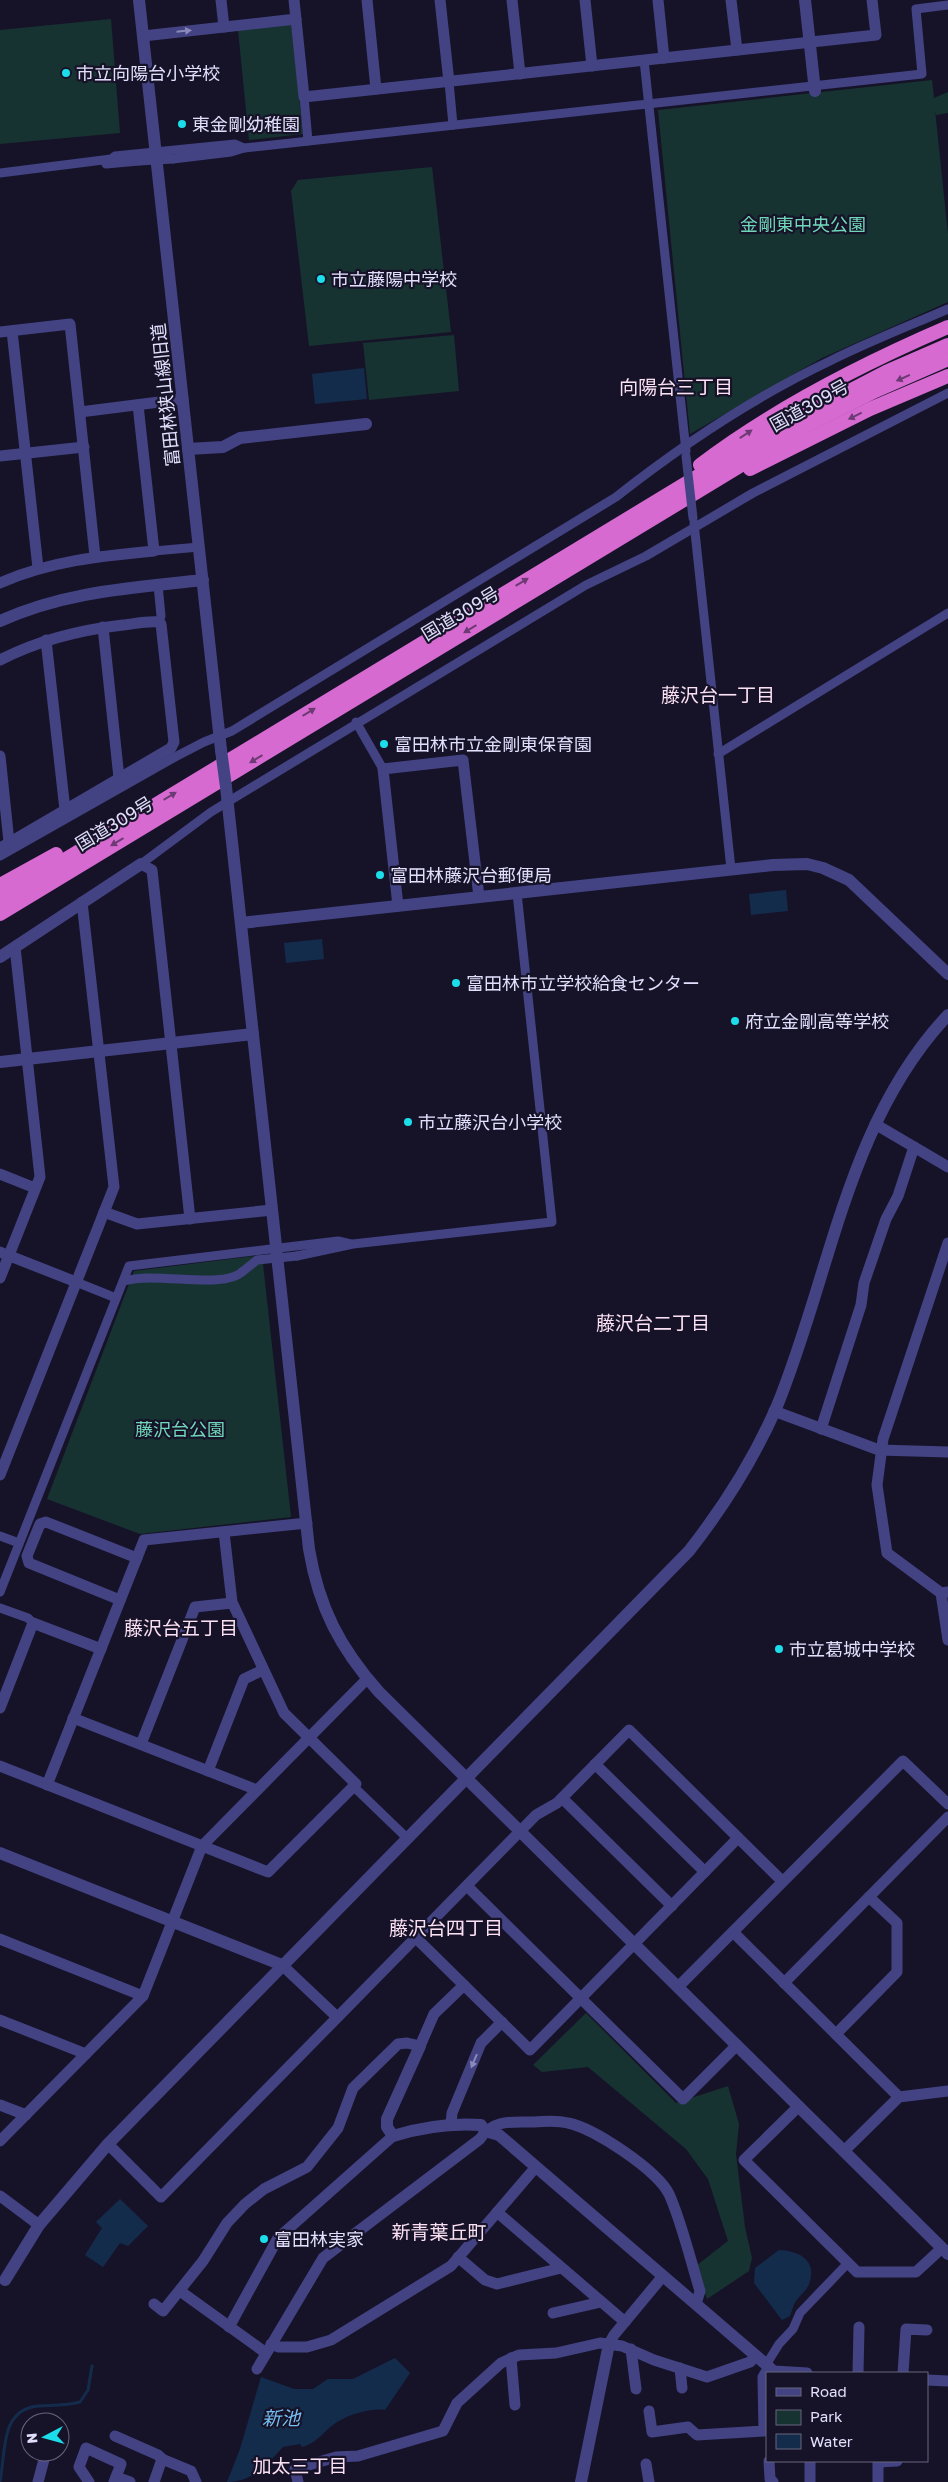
<svg xmlns="http://www.w3.org/2000/svg" width="948" height="2482" viewBox="0 0 948 2482" font-family="'Golos Text','Noto Sans JP',sans-serif">
	<style>
		.green { fill: #173331 }
		.water { fill: #142c4c }
		.lines { fill: none; stroke-linecap: round; stroke-linejoin: round }
		.stream { stroke: #142c4c; stroke-width: 3 }
		.pedestrian { stroke: #434384; stroke-width: 9 }
		.minor { stroke: #434384; stroke-width: 11 }
		.tertiary { stroke: #434384; stroke-width: 12 }
		.trunk { stroke: #d66ad0; stroke-width: 14 }
		.pedestrian-bridge { stroke: #434384; stroke-width: 9 }
		.tertiary-bridge { stroke: #434384; stroke-width: 12 }
		.oneway { fill: #8a89ba }
		.oneway2 { fill: #6c3a74 }
		.poi-dot { fill: #1cdeea; stroke: #161329; stroke-width: 2 }
		.labels { text-anchor: middle; dominant-baseline: central; stroke-width: 4.5; stroke-linejoin: round; paint-order: stroke }
		.poi-label { font-size: 18px; fill: #e1dffc; stroke: #161329; text-anchor: start }
		.park-label { font-size: 18px; fill: #70d7b9; stroke: #161329 }
		.street-label { font-size: 18px; fill: #e1dffc; stroke: #161329 }
		.neighbourhood-label { font-size: 19px; fill: #fce0f3; stroke: #161329 }
		.water-label { font-size: 19px; font-style: italic; fill: #76bef2; stroke: #161329 }
	</style>
	<rect width="100%" height="100%" fill="#161329"/>
	<g class="green">
		<path d="M111 19 120 133 0 144V30Z"/>
		<path d="M291 24 303 134 249 140 238 30Z"/>
		<path d="M932 80 934 98 948 92V113L936 115 935 110 948 234V302L822 358 690 434 658 110Z"/>
		<path d="M432 167 451 332 309 346 291 191 298 180Z"/>
		<path d="M454 335 459 391 369 400 363 343Z"/>
		<path d="M262 1255 291 1517 140 1534 47 1499 134 1271Z"/>
		<path d="M586 2013 676 2103 728 2086 739 2124 736 2154 745 2227 752 2258 749 2271 707 2299 696 2266 728 2241 708 2179 686 2149 588 2067 542 2072 533 2065Z"/>
	</g>
	<g class="water">
		<path d="M364 368 367 399 315 404 312 374Z"/>
		<path d="M786 890 788 911 751 915 749 894Z"/>
		<path d="M322 939 324 959 286 963 284 943Z"/>
		<path d="M120 2199 148 2226 128 2246 120 2243 103 2267 85 2255 102 2228 96 2222Z"/>
		<path d="M779 2250C798 2251 816 2259 810 2281 808 2290 801 2294 796 2301 793 2305 792 2311 790 2316L782 2320 754 2283 755 2268Z"/>
		<path d="M395 2358 410 2373 385 2410C371 2408 351 2414 339 2421 324 2429 320 2442 302 2447L300 2444 283 2447C267 2464 253 2482 227 2482L240 2449 261 2377 294 2389H313L328 2379H353Z"/>
	</g>
	<g class="lines">
		<path class="stream" d="M0 2482C6 2450 0 2410 38 2406 53 2405 66 2406 80 2402L88 2390 92 2366"/>
		<g class="pedestrian">
			<path d="M644 60 686 451"/>
			<path d="M449 82 453 125"/>
			<path d="M304 97 308 141"/>
			<path d="M173 159 231 152 244 148 922 74 916 9 948 5"/>
			<path d="M106 164 139 161"/>
			<path d="M0 173 111 159 115 156 235 144 244 148"/>
			<path d="M694 523 731 869"/>
			<path d="M154 551 199 547"/>
			<path d="M158 585 161 616 159 623"/>
			<path d="M356 722 383 769"/>
			<path d="M718 754 948 613"/>
			<path d="M0 856 175 757 204 742 232 731 616 497C682 445 754 397 830 361 868 342 909 326 948 309"/>
			<path d="M141 864 211 812 586 585 646 556 753 493 948 393"/>
			<path d="M297 1256 353 1244 552 1222 517 893"/>
			<path d="M124 1281C156 1271 222 1290 242 1272"/>
			<path d="M76 1282 116 1298"/>
			<path d="M0 1536 19 1543"/>
			<path d="M0 1592 129 1266 338 1241 351 1244"/>
			<path d="M0 1608 28 1618 33 1623"/>
			<path d="M353 1786 408 1839"/>
			<path d="M766 2365 779 2344 793 2329 800 2313 848 2263"/>
		</g>
		<g class="minor">
			<path d="M221 0 224 27"/>
			<path d="M294 0 304 97 876 35 872 0"/>
			<path d="M367 0 376 89"/>
			<path d="M440 0 449 82"/>
			<path d="M512 0 520 74"/>
			<path d="M585 0 592 66"/>
			<path d="M658 0 664 58"/>
			<path d="M731 0 737 50"/>
			<path d="M143 36 296 19"/>
			<path d="M12 331 38 568"/>
			<path d="M0 332 70 324 95 556"/>
			<path d="M80 412 183 399"/>
			<path d="M0 456 84 447"/>
			<path d="M0 583C49 561 101 556 154 551L138 405"/>
			<path d="M103 627 119 778"/>
			<path d="M46 640 65 810"/>
			<path d="M0 660C39 640 79 630 123 625 134 624 146 621 158 622L161 624 174 742 171 748 0 848"/>
			<path d="M0 756 9 842"/>
			<path d="M141 864 152 870 190 1219"/>
			<path d="M398 906 383 769 463 760 479 897"/>
			<path d="M875 1124 948 1167"/>
			<path d="M0 1174 35 1188"/>
			<path d="M104 1212 137 1224 272 1210"/>
			<path d="M948 1243 883 1439 877 1485 887 1553 941 1593 948 1592"/>
			<path d="M0 1252 76 1282"/>
			<path d="M0 1278 40 1177 15 947"/>
			<path d="M774 1411 879 1450 948 1452"/>
			<path d="M821 1429 861 1305 864 1283 886 1219 898 1196 914 1147"/>
			<path d="M0 1475 114 1187 82 902"/>
			<path d="M941 1593 948 1640"/>
			<path d="M120 1600 29 1563 27 1556 40 1524 46 1522 137 1558"/>
			<path d="M0 1708 33 1623 101 1649"/>
			<path d="M73 1718 257 1790"/>
			<path d="M141 1744 195 1607 232 1603"/>
			<path d="M595 1764 705 1872"/>
			<path d="M0 1766 268 1872 356 1784 284 1713 232 1602 224 1532"/>
			<path d="M208 1771 244 1679 263 1670"/>
			<path d="M47 1785 144 1540 307 1523"/>
			<path d="M562 1798 672 1906"/>
			<path d="M467 1886 683 2099 737 2045"/>
			<path d="M733 1932 899 2097"/>
			<path d="M416 1938 530 2050 738 1838"/>
			<path d="M0 1939 143 1996"/>
			<path d="M282 1965 337 2017"/>
			<path d="M784 1983 948 1817"/>
			<path d="M678 1987 903 1761 948 1804"/>
			<path d="M0 2020 86 2054"/>
			<path d="M836 2034 897 1972V1923L869 1897"/>
			<path d="M0 2105 26 2115"/>
			<path d="M799 2106 744 2160 848 2263 857 2272H916L942 2248"/>
			<path d="M451 2124 452 2113 481 2043 502 2022"/>
			<path d="M0 2141 143 1996 202 1846 367 1679"/>
			<path d="M108 2144 161 2197 536 1815 557 1803 629 1730 782 1881"/>
			<path d="M844 2151 899 2097 948 2091"/>
			<path d="M0 2196 39 2225"/>
			<path d="M497 2212 625 2322"/>
			<path d="M458 2257 485 2280 497 2284 561 2268"/>
			<path d="M180 2291 266 2353"/>
			<path d="M154 2304 163 2311 203 2261 227 2223 245 2204 264 2189 307 2167 338 2128 353 2088 398 2044 407 2043 420 2046 434 2014 464 1985"/>
			<path d="M553 2313 601 2302"/>
			<path d="M229 2327 278 2238 393 2136"/>
			<path d="M271 2344 279 2347H307L331 2340 451 2266 535 2168"/>
			<path d="M609 2344 614 2335 663 2276"/>
			<path d="M631 2349 636 2389"/>
			<path d="M511 2358 515 2405"/>
			<path d="M680 2368 682 2388"/>
			<path d="M257 2369 323 2258 480 2139C492 2119 513 2122 534 2122 545 2121 557 2120 568 2123 594 2128 657 2170 669 2194 681 2220 691 2262 700 2291L696 2304"/>
			<path d="M858 2373 859 2327"/>
			<path d="M903 2373 906 2329 927 2330"/>
			<path d="M927 2380 948 2381"/>
			<path d="M649 2411 652 2432 688 2427 697 2435 764 2431 763 2377 769 2367 774 2371 807 2373"/>
			<path d="M115 2436 158 2455 162 2459"/>
			<path d="M769 2461 770 2479 773 2482"/>
			<path d="M810 2461V2482"/>
			<path d="M646 2464 649 2482"/>
			<path d="M116 2477 130 2482"/>
			<path d="M38 2482 46 2452"/>
			<path d="M89 2482 79 2467 86 2448 121 2464 114 2482"/>
			<path d="M154 2482 162 2459 191 2471 196 2482"/>
			<path d="M298 2482 295 2469 336 2457 358 2456 443 2431 457 2403 501 2363 519 2355 556 2353 600 2343 622 2346 654 2360 707 2377 750 2362 756 2356"/>
			<path d="M878 2482V2462L897 2461"/>
		</g>
		<g class="tertiary">
			<path d="M139 0 221 750"/>
			<path d="M805 0 815 91"/>
			<path d="M188 449 223 447 240 438 366 424"/>
			<path d="M0 621C66 591 132 588 203 580"/>
			<path d="M226 787 309 1549C319 1608 340 1648 379 1692L948 2254"/>
			<path d="M241 923 773 865 807 864 823 868 849 880 948 974"/>
			<path d="M0 957 141 864"/>
			<path d="M0 1062 253 1034"/>
			<path d="M0 1853 282 1965"/>
			<path d="M420 2046 387 2119V2127L393 2136C422 2127 451 2123 481 2125L485 2131 499 2135 769 2367"/>
			<path d="M5 2280 39 2225 108 2144 689 1551C725 1505 754 1459 777 1406 831 1274 847 1122 948 1015"/>
			<path d="M581 2482 609 2344"/>
		</g>
		<g class="trunk">
			<path d="M700 465C775 408 862 364 948 327"/>
			<path d="M750 469 870 409 948 376"/>
			<path d="M0 885 56 854"/>
			<path d="M0 899 769 433 886 372 948 345"/>
			<path d="M0 914 806 426 875 391 948 359"/>
		</g>
		<g class="pedestrian-bridge">
			<path d="M139 161 173 159"/>
			<path d="M686 456 693 518"/>
			<path d="M242 1272 257 1260 297 1256"/>
		</g>
		<path class="tertiary-bridge" d="M221 750 226 787"/>
	</g>
	<defs><path id="oneway-solid" d="M-6-.8H1V-3.2L6.5 0L1 3.2V.8H-6Z" transform="scale(1.25)"/></defs>
	<g class="oneway">
		<use href="#oneway-solid" transform="translate(184 31) rotate(-6)"/>
		<use href="#oneway-solid" transform="translate(474 2061) rotate(113)"/>
	</g>
	<g class="oneway2">
		<use href="#oneway-solid" transform="translate(903 378) rotate(156)"/>
		<use href="#oneway-solid" transform="translate(855 416) rotate(154)"/>
		<use href="#oneway-solid" transform="translate(746 434) rotate(-34)"/>
		<use href="#oneway-solid" transform="translate(522 582) rotate(-31)"/>
		<use href="#oneway-solid" transform="translate(470 629) rotate(149)"/>
		<use href="#oneway-solid" transform="translate(309 712) rotate(-31)"/>
		<use href="#oneway-solid" transform="translate(256 759) rotate(149)"/>
		<use href="#oneway-solid" transform="translate(170 796) rotate(-31)"/>
		<use href="#oneway-solid" transform="translate(117 842) rotate(149)"/>
	</g>
	<g class="poi-dot">
		<circle cx="66" cy="73" r="5"/>
		<circle cx="182" cy="124" r="5"/>
		<circle cx="321" cy="279" r="5"/>
		<circle cx="384" cy="744" r="5"/>
		<circle cx="380" cy="875" r="5"/>
		<circle cx="456" cy="983" r="5"/>
		<circle cx="735" cy="1021" r="5"/>
		<circle cx="408" cy="1122" r="5"/>
		<circle cx="779" cy="1649" r="5"/>
		<circle cx="264" cy="2239" r="5"/>
	</g>
	<g class="labels">
		<g class="poi-label">
			<text x="76" y="73">市立向陽台小学校</text>
			<text x="192" y="124">東金剛幼稚園</text>
			<text x="331" y="279">市立藤陽中学校</text>
			<text x="394" y="744">富田林市立金剛東保育園</text>
			<text x="390" y="875">富田林藤沢台郵便局</text>
			<text x="466" y="983">富田林市立学校給食センター</text>
			<text x="745" y="1021">府立金剛高等学校</text>
			<text x="418" y="1122">市立藤沢台小学校</text>
			<text x="789" y="1649">市立葛城中学校</text>
			<text x="274" y="2239">富田林実家</text>
		</g>
		<g class="park-label">
			<text x="803" y="224">金剛東中央公園</text>
			<text x="180" y="1429">藤沢台公園</text>
		</g>
		<g class="street-label">
			<text transform="translate(165 395) rotate(-96)">富田林狭山線旧道</text>
			<text transform="translate(809 405) rotate(-29)">国道309号</text>
			<text transform="translate(460 613) rotate(-31)">国道309号</text>
			<text transform="translate(114 823) rotate(-31)">国道309号</text>
		</g>
		<g class="neighbourhood-label">
			<text x="676" y="386">向陽台三丁目</text>
			<text x="718" y="694">藤沢台一丁目</text>
			<text x="653" y="1322">藤沢台二丁目</text>
			<text x="181" y="1627">藤沢台五丁目</text>
			<text x="446" y="1927">藤沢台四丁目</text>
			<text x="439" y="2231">新青葉丘町</text>
			<text x="300" y="2465">加太三丁目</text>
		</g>
		<g class="water-label">
			<text x="281" y="2417">新池</text>
		</g>
	</g>
	<rect x="766" y="2372" width="162" height="90" fill="#161329" stroke="#67657d"/>
	<rect x="776" y="2388" width="25" height="8" fill="#434384" stroke="#67657d"/>
	<text x="810" y="2397" font-size="15" fill="#e1dffc">Road</text>
	<rect x="776" y="2410" width="25" height="15" fill="#173331" stroke="#67657d"/>
	<text x="810" y="2422" font-size="15" fill="#e1dffc">Park</text>
	<rect x="776" y="2434" width="25" height="15" fill="#142c4c" stroke="#67657d"/>
	<text x="810" y="2447" font-size="15" fill="#e1dffc">Water</text>
	<g transform="translate(45 2437) rotate(264)"><circle r="24" fill="#161329" stroke="#67657d"/>
	<path d="M0-4L9 19L0 12L-9 19Z" fill="#1cdeea"/>
	<text y="-8" font-size="14" font-weight="bold" text-anchor="middle" fill="#e1dffc">N</text>
	</g>
</svg>
